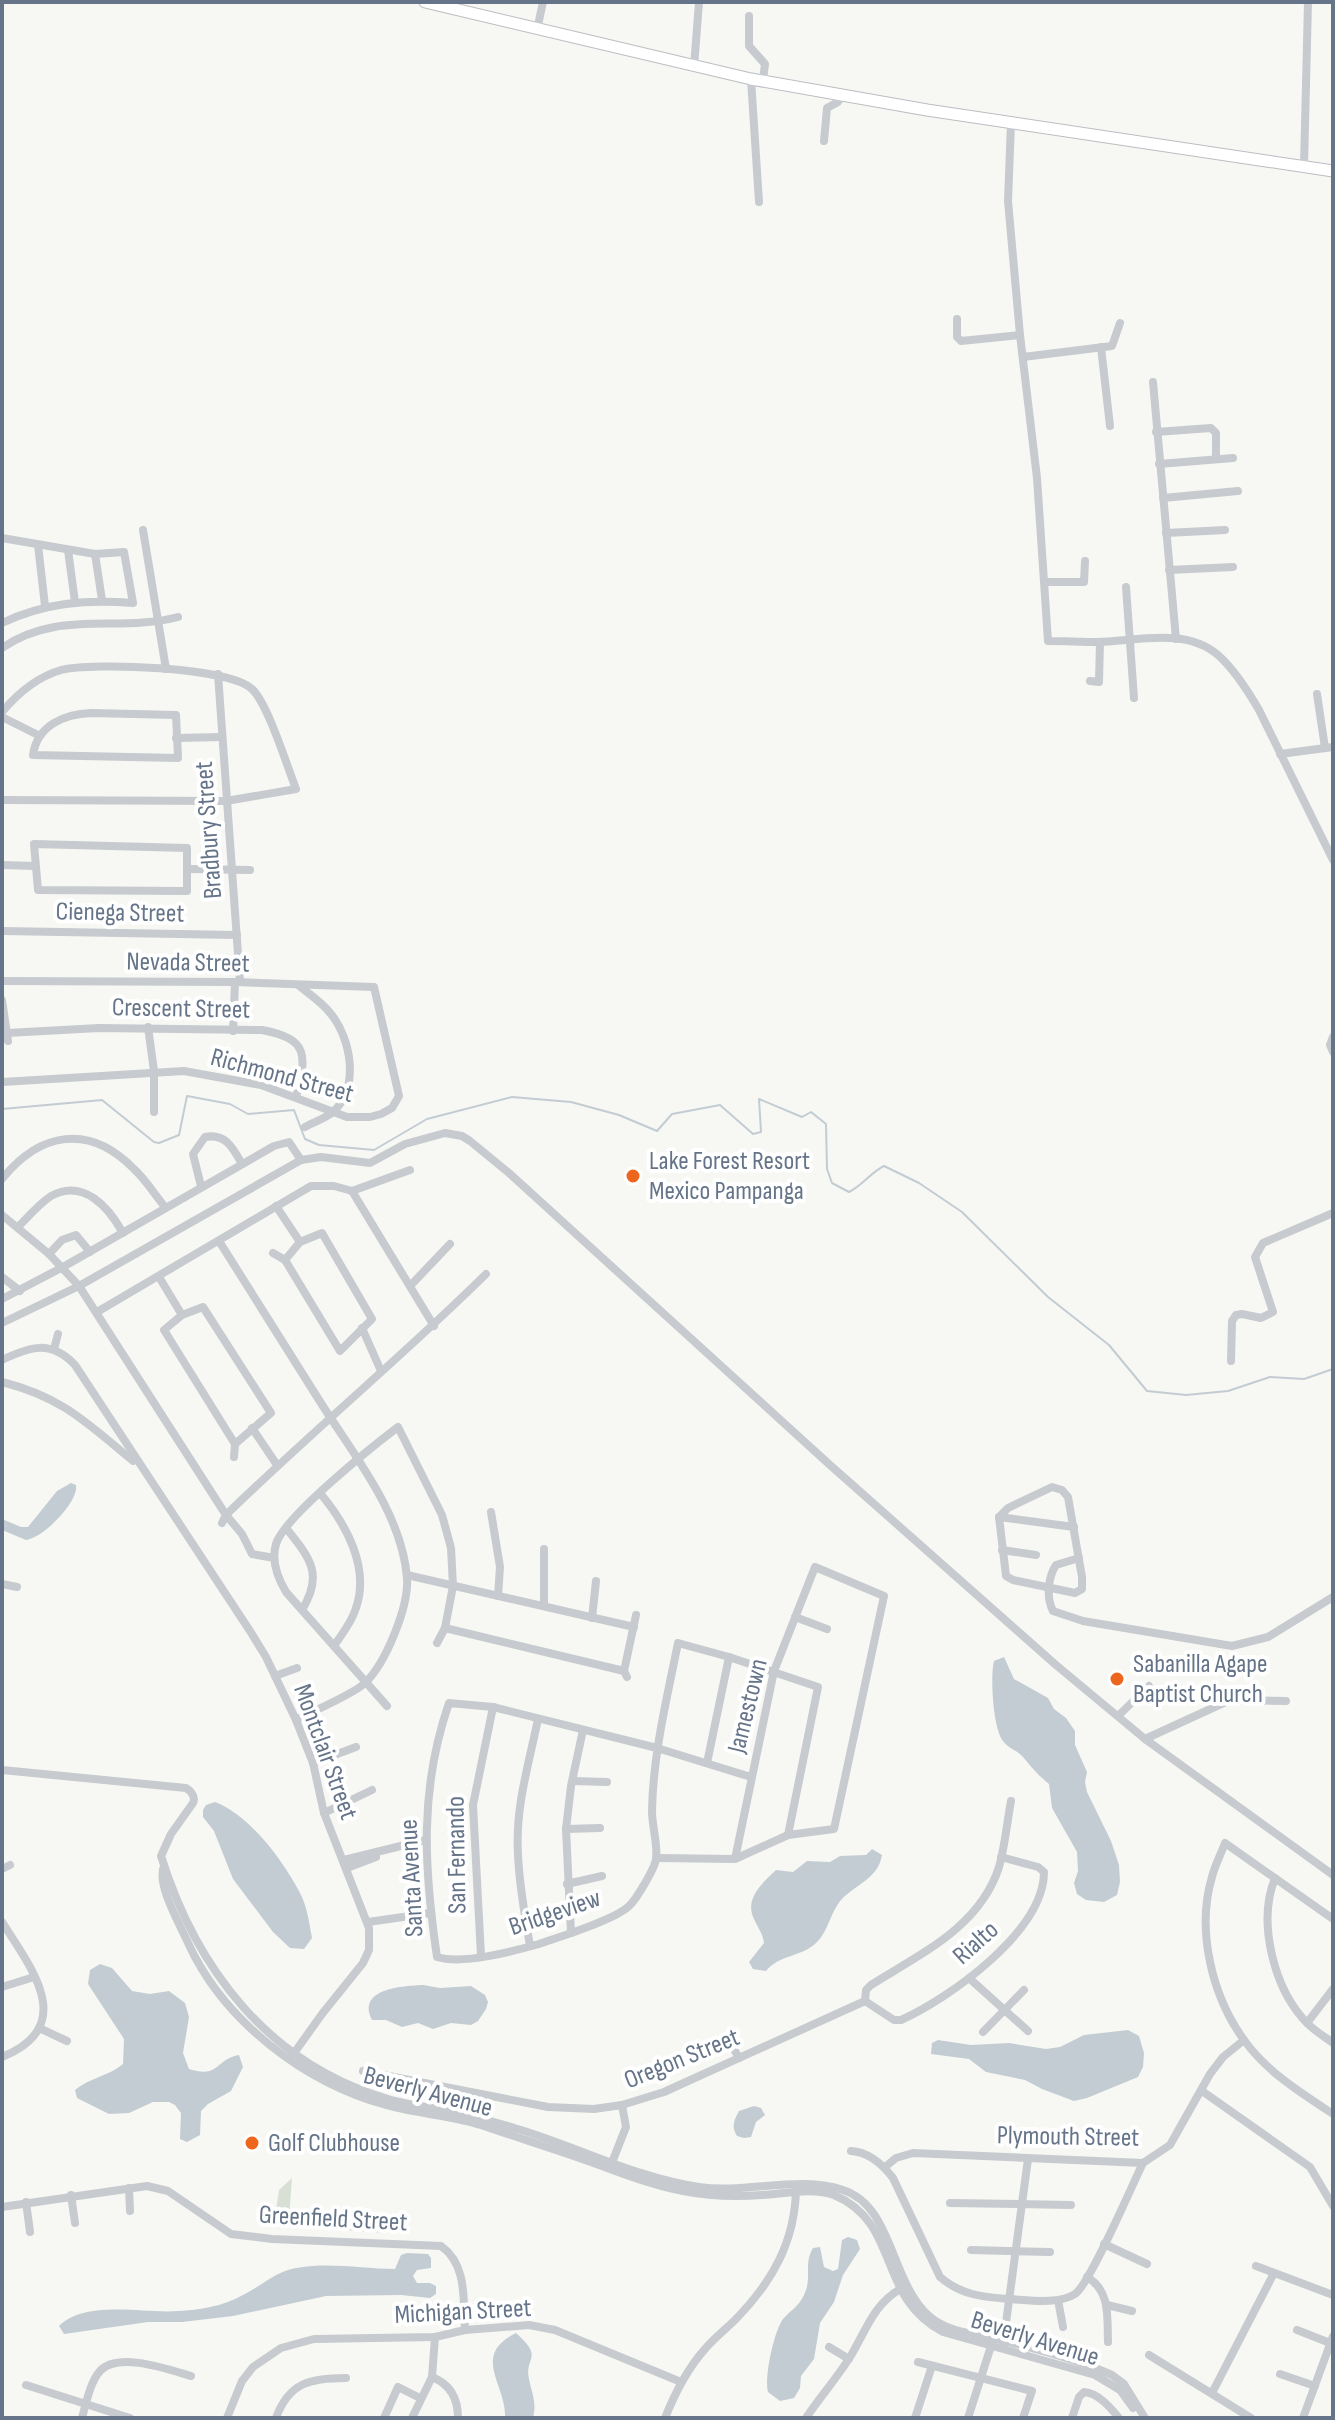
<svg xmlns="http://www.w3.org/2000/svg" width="1335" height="2420" viewBox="0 0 1335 2420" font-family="'Sofia Sans Condensed',sans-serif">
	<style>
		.green { fill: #d8e0d5 }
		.water { fill: #c3ccd2 }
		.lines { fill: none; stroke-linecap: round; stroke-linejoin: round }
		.stream { stroke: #c3ccd2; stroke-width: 2 }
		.major-casing { stroke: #babdc2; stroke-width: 13 }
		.minor { stroke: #c7cace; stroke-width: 8 }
		.major { stroke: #fff; stroke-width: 11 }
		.poi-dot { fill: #ee661e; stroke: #fff; stroke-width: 3 }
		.labels { text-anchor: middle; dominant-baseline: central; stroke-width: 8; stroke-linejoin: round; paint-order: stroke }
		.street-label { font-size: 26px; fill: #657488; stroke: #fff }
		.poi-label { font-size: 26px; fill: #657488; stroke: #fff; text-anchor: start }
	</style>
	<rect width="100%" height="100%" fill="#f7f8f4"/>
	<path class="green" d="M292 2178 289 2219 386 2228V2233L274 2225 279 2190Z"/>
	<g class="water">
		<path d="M71 1483 76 1485C79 1502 43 1538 26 1540L2 1530V1519L21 1527H28L57 1491Z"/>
		<path d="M1004 1657 1014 1679 1048 1698 1054 1709 1066 1718 1075 1731V1745L1087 1772 1085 1782 1087 1792 1111 1841 1119 1865 1120 1882 1117 1895 1104 1902 1086 1900 1077 1894 1074 1883 1078 1871 1077 1852 1052 1808 1049 1784C1038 1775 1032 1768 1023 1757 1018 1751 1008 1748 1003 1741 993 1729 990 1676 994 1661Z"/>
		<path d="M215 1802C249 1815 281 1858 299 1891 307 1905 309 1922 312 1938L304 1949 290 1948 273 1932 233 1879 214 1831 203 1817V1810L206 1805Z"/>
		<path d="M872 1849 882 1855C878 1879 856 1884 841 1900 830 1913 828 1933 815 1944 800 1957 779 1955 766 1971L753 1969 749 1962 764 1943C763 1934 758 1928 754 1919 744 1899 762 1883 776 1870L793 1872 807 1861 830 1862 840 1856 866 1855Z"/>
		<path d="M100 1964 112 1968 132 1991 150 1994 169 1991 185 2003 189 2017 183 2053 189 2069C220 2079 215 2059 239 2055L243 2067 231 2091 208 2104 201 2111 200 2135 187 2142 180 2139 181 2113 175 2105 169 2102H153L129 2113 109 2114 77 2098 75 2090C89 2078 109 2076 123 2064L124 2039 88 1984 90 1970Z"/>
		<path d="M423 1985 440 1988 471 1986 485 1995 488 2002 486 2009 478 2021 471 2025 451 2023 433 2029 418 2023 402 2027 386 2020H372C356 1988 404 1986 423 1985Z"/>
		<path d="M1128 2030 1139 2036 1144 2053 1143 2067 1138 2077 1087 2098 1074 2101 1042 2089 1025 2080 986 2072 969 2059 931 2054 932 2043 938 2040 971 2045 1009 2043 1046 2049 1060 2047 1084 2035Z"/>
		<path d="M754 2106 761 2108 765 2115 756 2122 751 2137 744 2138 737 2136C731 2127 734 2120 739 2111Z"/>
		<path d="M848 2237 857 2240 860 2249 843 2275 834 2302 820 2323 814 2359 801 2376 800 2388 794 2398 780 2401 768 2392C764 2378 774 2331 783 2319 792 2309 801 2305 806 2290 811 2275 804 2263 813 2248L820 2247 824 2267 833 2271 838 2269 842 2240Z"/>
		<path d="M407 2253 428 2254 431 2258V2268L417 2270 413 2276 417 2283H430L436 2286V2294L430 2298 401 2295 326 2296 233 2316 182 2322H148L64 2334 59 2326C86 2299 145 2314 178 2311 199 2310 224 2306 243 2295 257 2288 270 2277 285 2271 318 2260 361 2269 395 2269L401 2255Z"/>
		<path d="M516 2333C545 2359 524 2356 529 2379 532 2394 537 2402 533 2418H505C507 2385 470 2356 516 2333Z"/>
	</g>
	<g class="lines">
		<path class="stream" d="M2 1109 102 1100 154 1142 159 1143 179 1135 187 1096 230 1104 248 1114 294 1110 305 1139 319 1145 374 1150 427 1119 512 1097 571 1102 619 1115 657 1131 672 1114 720 1105 753 1134 761 1132 759 1099 802 1117 811 1112 826 1124 827 1169 832 1183 849 1192C863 1185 870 1173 884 1166L919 1183 962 1212 1048 1297 1109 1345 1147 1391 1186 1395 1228 1391 1270 1377 1304 1379 1333 1369"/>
		<defs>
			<path id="major" d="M425 2 751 79 927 110 1333 171"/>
		</defs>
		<use href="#major" class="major-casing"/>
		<g class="minor">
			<path d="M749 16V46L765 64 763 80"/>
			<path d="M537 30 543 2"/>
			<path d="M694 67 699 2"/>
			<path d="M751 79 759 202"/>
			<path d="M1011 123 1008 201 1020 335 1037 478 1048 641C1064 641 1081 642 1098 642 1136 641 1186 627 1218 655 1235 670 1248 691 1259 710L1333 860"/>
			<path d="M824 141 827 108 838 102 843 94"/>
			<path d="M1304 166 1308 2"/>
			<path d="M957 319V337L961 341 1020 335"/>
			<path d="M1101 347 1110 426"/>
			<path d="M1023 357 1112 346 1120 323"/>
			<path d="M1153 382 1176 639"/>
			<path d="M1156 432 1211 428 1216 433V459"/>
			<path d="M1159 464 1233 458"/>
			<path d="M1163 498 1238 491"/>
			<path d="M143 530 166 669"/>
			<path d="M1166 533 1225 530"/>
			<path d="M2 538 95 554 124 552 133 603C86 599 44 603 2 623"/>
			<path d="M38 545 45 606"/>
			<path d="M68 550 75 602"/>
			<path d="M95 554 102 600"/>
			<path d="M1169 570 1233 567"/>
			<path d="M1045 582H1084L1085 561"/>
			<path d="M1126 587 1134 698"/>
			<path d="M2 648C58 609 118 633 178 617"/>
			<path d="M218 674 240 982"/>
			<path d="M1090 681 1099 682 1100 642"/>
			<path d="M1317 694 1325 748"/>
			<path d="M2 712C18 693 37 677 61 670 92 662 229 667 252 689 268 704 287 766 296 789L226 801 2 800"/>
			<path d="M91 713 176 715 178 758 33 755C37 725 65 714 91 713Z"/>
			<path d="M2 717 40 736"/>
			<path d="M176 738 222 737"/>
			<path d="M1280 754 1333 747"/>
			<path d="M34 844 187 848V891L38 890Z"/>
			<path d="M2 865 35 866"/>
			<path d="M189 869 250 870"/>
			<path d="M2 931 237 935"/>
			<path d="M2 981 235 982 374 987 399 1096 392 1108 381 1114 370 1117H347L261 1085 184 1071 2 1082"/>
			<path d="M298 985C309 994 322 1002 331 1014 351 1039 360 1087 333 1112 326 1118 314 1122 305 1127"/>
			<path d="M2 1000 8 1041"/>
			<path d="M148 1027 154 1071V1112"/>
			<path d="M233 1031 235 982"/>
			<path d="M7 1033 99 1028 262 1030C309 1039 307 1055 296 1097"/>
			<path d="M1333 1037 1330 1045 1333 1052"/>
			<path d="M2 1179C40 1132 89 1123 134 1169 146 1180 155 1195 165 1207"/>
			<path d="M201 1186 193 1154 205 1137C226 1133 233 1148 242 1164"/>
			<path d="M352 1191 434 1326"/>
			<path d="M276 1206 300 1242"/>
			<path d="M2 1215 49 1254 79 1286 226 1515 242 1534 252 1554 274 1558"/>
			<path d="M18 1227C28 1217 39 1204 51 1196 84 1178 109 1208 123 1233"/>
			<path d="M322 1233 372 1319 340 1351 285 1260 300 1242Z"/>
			<path d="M219 1241C252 1294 286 1347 319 1400 353 1454 402 1513 407 1578 409 1606 386 1663 365 1683 354 1694 311 1712 296 1720"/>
			<path d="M273 1253 285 1260"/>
			<path d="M49 1254 62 1240 76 1235 90 1252"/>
			<path d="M2 1277 20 1291"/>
			<path d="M159 1277 182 1315"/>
			<path d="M411 1285 450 1244"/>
			<path d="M2 1299 63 1267 274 1146 289 1142 301 1160"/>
			<path d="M203 1307 271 1413 235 1444 164 1330 182 1315Z"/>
			<path d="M97 1312 311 1186H334L352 1191 410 1170"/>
			<path d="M2 1323 79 1286 301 1160 321 1157 370 1163 405 1144 445 1133 462 1136 470 1141 509 1173 830 1465 1056 1665 1145 1739 1333 1875"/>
			<path d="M362 1328 381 1371"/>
			<path d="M54 1349 58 1334"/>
			<path d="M2 1360C31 1346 51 1340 75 1365L250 1631 266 1657 296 1720 313 1763 324 1813 369 1928V1950L363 1963 322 2014 292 2056"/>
			<path d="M1231 1361 1232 1321 1236 1315 1242 1314 1261 1318 1273 1312 1255 1257 1263 1243 1333 1213"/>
			<path d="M2 1382C62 1397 87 1423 133 1461"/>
			<path d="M252 1428 277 1465"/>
			<path d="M234 1457 235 1444"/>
			<path d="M1052 1487 1062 1490 1068 1497 1082 1577V1589L1075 1593 1013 1580 1006 1576 999 1517 1008 1508Z"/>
			<path d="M320 1493C346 1524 370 1567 356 1608 352 1622 342 1634 334 1646"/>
			<path d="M491 1512 500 1567 498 1596"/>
			<path d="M999 1517 1074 1527"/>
			<path d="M222 1523 226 1515C311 1432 402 1357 486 1274"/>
			<path d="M286 1528C310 1558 324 1574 302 1610"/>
			<path d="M1002 1550 1036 1555"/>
			<path d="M1079 1558 1056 1565C1048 1577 1046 1598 1053 1611L1083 1621 1232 1646 1268 1637 1333 1597"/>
			<path d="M407 1575 634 1627"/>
			<path d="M2 1584 17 1587"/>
			<path d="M544 1606V1549"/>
			<path d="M795 1617 827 1629"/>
			<path d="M592 1618 596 1581"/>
			<path d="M445 1628 624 1671 627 1677"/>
			<path d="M624 1671 636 1615"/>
			<path d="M275 1676 297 1668"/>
			<path d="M387 1706 286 1592C277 1577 271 1561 276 1544 284 1517 373 1446 398 1427L442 1515 451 1548 453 1586 445 1628 437 1643"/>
			<path d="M1118 1716 1149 1686"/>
			<path d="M1145 1739 1230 1700 1286 1701"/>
			<path d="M313 1763 356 1747"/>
			<path d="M707 1763 729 1657"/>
			<path d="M2 1770 186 1788C191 1791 196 1797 193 1803L171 1834 161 1856C196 1968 268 2063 385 2098 406 2105 429 2107 450 2111 474 2116 497 2123 521 2130 580 2148 637 2178 699 2187 745 2194 800 2175 843 2190 893 2206 890 2281 929 2316 947 2332 974 2334 997 2339 1035 2349 1076 2359 1112 2375L1124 2384 1145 2418"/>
			<path d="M751 1777 657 1748 493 1707 449 1703C419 1790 424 1868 437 1957 463 1965 514 1951 539 1944 559 1937 615 1920 629 1906 636 1900 655 1868 656 1859 658 1843 652 1827 652 1811 653 1754 667 1698 678 1643L729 1657 818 1687 788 1835"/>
			<path d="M573 1781 607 1782"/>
			<path d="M324 1813 372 1790"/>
			<path d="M566 1829 600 1828"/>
			<path d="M657 1858 735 1859 788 1835 834 1829 884 1596 815 1567 774 1671 735 1859"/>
			<path d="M344 1860 425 1840"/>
			<path d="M164 1866C156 1885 181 1926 189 1945 225 2022 305 2083 386 2105 417 2114 450 2115 481 2125 521 2139 562 2151 602 2166 628 2176 655 2186 683 2191 708 2196 736 2197 762 2195 784 2194 812 2187 834 2195 901 2223 876 2297 943 2332L1095 2375 1120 2390 1133 2408"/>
			<path d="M347 1868 376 1857"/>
			<path d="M2 1869 10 1865"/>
			<path d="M1275 1878C1257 1923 1274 1990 1308 2024 1315 2031 1325 2037 1333 2043"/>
			<path d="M567 1884 602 1876"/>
			<path d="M1333 1919 1225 1843C1221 1854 1215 1865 1212 1877 1196 1930 1212 1996 1244 2040 1267 2072 1301 2093 1333 2114"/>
			<path d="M2 1922C32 1969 78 2026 2 2057"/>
			<path d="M368 1922 431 1913"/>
			<path d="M571 1933 566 1829 571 1786 583 1730"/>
			<path d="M530 1946C525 1916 519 1885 518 1854 515 1808 529 1763 538 1719"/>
			<path d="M481 1956 473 1805 493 1707"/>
			<path d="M969 1978 1028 2031"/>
			<path d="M2 1987 34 1977"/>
			<path d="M865 2001 894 2020H901C950 1998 1044 1931 1044 1872L1038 1867 1001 1857"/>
			<path d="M865 2001 866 1990 871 1985C920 1954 980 1927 999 1867 1005 1846 1007 1822 1011 1801"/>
			<path d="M1307 2023 1333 1989"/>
			<path d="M39 2028 67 2041"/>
			<path d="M983 2032 1024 1990"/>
			<path d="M731 2044 739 2058"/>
			<path d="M363 2071 548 2107 594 2109 622 2105 664 2092 865 2001"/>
			<path d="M1202 2091 1310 2167 1333 2206"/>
			<path d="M851 2151C868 2152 883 2165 893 2178L940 2277C961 2295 982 2297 1009 2299 1028 2300 1058 2305 1075 2294 1090 2284 1132 2185 1143 2163"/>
			<path d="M611 2165 626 2127 622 2105"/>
			<path d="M885 2167 896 2158 913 2153 1143 2163 1170 2145 1210 2074 1223 2057 1244 2040"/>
			<path d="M129 2188 130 2211"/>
			<path d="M71 2195 75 2223"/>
			<path d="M26 2202 30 2232"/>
			<path d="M950 2203 1071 2205"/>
			<path d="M2 2207 147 2186 168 2191 231 2234 272 2239 441 2246C468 2265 463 2302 465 2330"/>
			<path d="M1104 2244 1147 2264"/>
			<path d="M971 2250 1050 2252"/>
			<path d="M1256 2266 1333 2295"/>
			<path d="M1087 2277C1111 2291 1107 2318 1108 2342"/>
			<path d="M1058 2300 1063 2327"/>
			<path d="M1107 2305 1132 2311"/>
			<path d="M1297 2330 1330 2343"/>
			<path d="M1003 2345 1028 2159"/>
			<path d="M829 2347 849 2359"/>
			<path d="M1149 2355 1251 2418"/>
			<path d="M918 2362 1032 2391 1023 2418"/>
			<path d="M1280 2374 1315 2386"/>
			<path d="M432 2377C450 2384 458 2399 458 2418"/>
			<path d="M26 2385 130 2418"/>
			<path d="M1212 2393 1274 2273"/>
			<path d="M82 2418C86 2404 90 2382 100 2371 118 2351 170 2370 191 2376"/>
			<path d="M227 2418 242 2381 253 2367 281 2348 314 2339 435 2337 465 2330 529 2325 555 2330 681 2382"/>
			<path d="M276 2418C289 2382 311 2378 346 2378"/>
			<path d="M384 2418 398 2387 420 2398"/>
			<path d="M412 2418 432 2377 435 2337"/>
			<path d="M665 2418C675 2393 687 2369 705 2349 714 2338 726 2329 736 2319 772 2282 795 2242 796 2189"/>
			<path d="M806 2418C820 2397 837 2378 850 2357 866 2331 873 2304 902 2288"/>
			<path d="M915 2418 932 2366"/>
			<path d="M968 2418 992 2343"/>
			<path d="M1072 2418 1079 2397 1084 2392C1098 2393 1110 2407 1119 2418"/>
			<path d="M1303 2418 1333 2336"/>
		</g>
		<use href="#major" class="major"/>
	</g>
	<g class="poi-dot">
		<circle cx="633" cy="1176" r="8"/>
		<circle cx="1117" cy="1679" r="8"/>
		<circle cx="252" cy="2143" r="8"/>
	</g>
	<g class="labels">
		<g class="street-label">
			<text transform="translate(209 830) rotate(-94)">Bradbury Street</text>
			<text transform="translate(120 913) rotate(1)">Cienega Street</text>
			<text transform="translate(188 963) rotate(1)">Nevada Street</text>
			<text transform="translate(181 1009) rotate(1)">Crescent Street</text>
			<text transform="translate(282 1076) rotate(15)">Richmond Street</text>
			<text transform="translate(748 1706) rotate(-76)">Jamestown</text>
			<text transform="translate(325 1752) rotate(70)">Montclair Street</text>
			<text transform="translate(457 1855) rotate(-91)">San Fernando</text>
			<text transform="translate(412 1878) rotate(-93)">Santa Avenue</text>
			<text transform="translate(555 1913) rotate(-19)">Bridgeview</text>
			<text transform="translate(976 1943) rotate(-42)">Rialto</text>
			<text transform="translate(682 2059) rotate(-22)">Oregon Street</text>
			<text transform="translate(428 2092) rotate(15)">Beverly Avenue</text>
			<text transform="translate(1068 2137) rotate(1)">Plymouth Street</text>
			<text transform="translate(333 2219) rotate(3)">Greenfield Street</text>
			<text transform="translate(463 2312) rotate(-3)">Michigan Street</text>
			<text transform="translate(1035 2339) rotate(17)">Beverly Avenue</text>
		</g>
		<g class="poi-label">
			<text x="649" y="1161">Lake Forest Resort<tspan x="649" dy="30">Mexico Pampanga</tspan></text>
			<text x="1133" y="1664">Sabanilla Agape<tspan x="1133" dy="30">Baptist Church</tspan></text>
			<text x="268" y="2143">Golf Clubhouse</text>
		</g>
	</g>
	<rect width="1335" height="2420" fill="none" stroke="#657488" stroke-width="8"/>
</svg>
